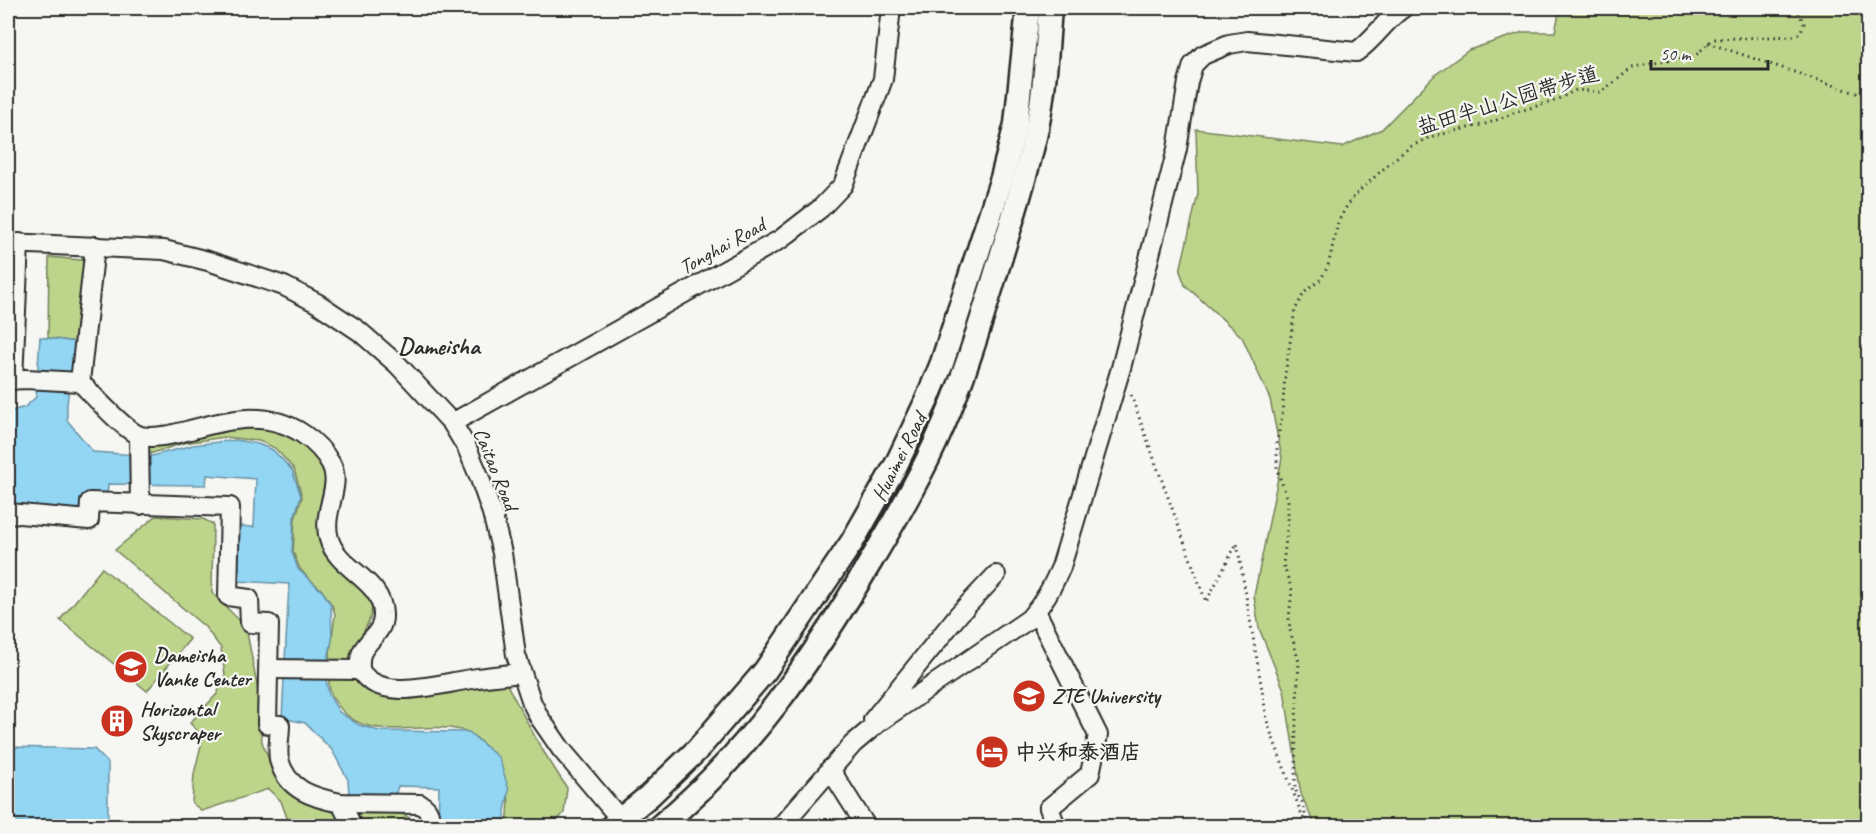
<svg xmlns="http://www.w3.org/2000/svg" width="1876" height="834" viewBox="0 0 1876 834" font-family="Caveat,'LXGW WenKai TC',sans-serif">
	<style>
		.green { fill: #bdd58b; stroke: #74805b; stroke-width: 1.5 }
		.water { fill: #92d6f4; stroke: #6992a4; stroke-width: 1.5 }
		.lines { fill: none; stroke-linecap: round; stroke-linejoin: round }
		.minor-casing { stroke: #2b2b2b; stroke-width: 22 }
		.major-casing { stroke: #2b2b2b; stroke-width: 27 }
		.path { stroke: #2b2b2b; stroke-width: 3; stroke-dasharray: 1.5 4.5; stroke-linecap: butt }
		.minor { stroke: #f6f6f2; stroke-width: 18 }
		.major { stroke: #f6f6f2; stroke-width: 22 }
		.labels { text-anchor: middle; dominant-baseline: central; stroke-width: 4.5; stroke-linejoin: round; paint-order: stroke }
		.street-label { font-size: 21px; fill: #2b2b2b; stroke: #f6f6f2 }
		.poi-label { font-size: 21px; font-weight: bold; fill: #2b2b2b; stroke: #f6f6f2; text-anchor: start }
		.quarter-label { font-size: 24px; font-weight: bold; fill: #2b2b2b; stroke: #f6f6f2 }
	</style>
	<rect width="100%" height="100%" fill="#f6f6f2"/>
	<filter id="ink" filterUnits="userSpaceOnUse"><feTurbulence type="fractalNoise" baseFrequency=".0167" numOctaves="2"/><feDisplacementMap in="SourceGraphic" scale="12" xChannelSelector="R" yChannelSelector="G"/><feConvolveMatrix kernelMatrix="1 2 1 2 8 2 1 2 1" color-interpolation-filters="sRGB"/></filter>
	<g filter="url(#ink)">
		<g class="green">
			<path d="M1560 8H1868V826H1315L1301 794 1284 690 1259 628 1254 596 1282 458 1270 399 1242 337 1185 285 1180 271 1198 194 1196 129 1342 147 1382 129 1435 75 1469 50 1523 32H1555Z"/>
			<path d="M49 257 102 262 90 366 72 361 75 342 48 338Z"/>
			<path d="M263 423 304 440 328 470C325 485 315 518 319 533 328 562 370 578 372 606 373 621 360 632 359 645 359 658 362 673 364 687L376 694 397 695 504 679 540 746 567 788 564 813 552 826H506C511 806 509 782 499 764 491 751 480 739 467 732 462 729 454 729 449 728 407 724 357 744 332 696 324 681 333 633 335 614L332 605 321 589 309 579 300 569 293 552 295 519 302 497 294 469 275 448 259 441 225 437 184 443 149 454 147 443Z"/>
			<path d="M156 516 203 519 213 524 212 593 246 627 257 685 262 742 275 773 334 809 402 814 410 818 417 826H290L281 801 268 789 202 811 192 803 194 774 203 737 190 723 217 694 225 675 221 648 205 627 115 550Z"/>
			<path d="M102 568 190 639 147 691 60 620Z"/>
		</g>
		<g class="water">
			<path d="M40 337 75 342 67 404V420L93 452 152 456 193 445 236 440 258 444 273 450 292 470 301 496 294 518 292 552 298 569 323 592 331 605 332 640 325 674 329 695 339 712 359 725 379 731 469 732 499 758 509 790 505 811V826H438L439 787 398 786 394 799 349 795 348 780 332 750 305 723 282 718 289 584 238 581 237 526 254 527 256 479 207 475 206 485 108 484 107 496 83 495 82 512 8 505V412L25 407 36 397Z"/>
			<path d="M8 747 94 749 108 763V826L8 822Z"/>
		</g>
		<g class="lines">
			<defs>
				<g id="minor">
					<path d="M8 243 164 250 208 261 284 286 317 303 359 331 398 365 452 423 467 448 479 476 492 513 502 553 516 655 532 703 539 717 561 749 626 826"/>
					<path d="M8 380 26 379 80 382C92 394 127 433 141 436 157 439 175 434 190 430 229 419 268 410 303 434 315 442 324 451 331 464 343 486 321 512 329 539 338 570 382 579 383 614 384 632 369 638 362 652 359 658 360 664 360 670L269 669"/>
					<path d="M13 380 19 243"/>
					<path d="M80 382 95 246"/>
					<path d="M452 423 781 239 821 208 843 185 883 79 891 8"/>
					<path d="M139 436 140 505"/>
					<path d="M8 513 89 520 90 502 230 507 228 596 249 599 250 623 269 624 267 724 280 725C280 735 277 749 279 759 286 790 314 798 341 803L420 804C430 809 430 816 430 826"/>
					<path d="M1036 611 1098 735 1090 774 1049 808 1056 826"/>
					<path d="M360 670C379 702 435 685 465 680 484 677 502 675 521 673"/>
					<path d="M873 720 959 614 996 575"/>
					<path d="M830 769 866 826"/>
					<path d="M341 803 352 826"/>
					<path d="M781 826 853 744 879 722 1029 619C1044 603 1052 587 1061 567L1121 368 1177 149 1188 82 1193 65 1203 55 1229 44 1247 41 1356 52C1374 40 1385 20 1403 8"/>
				</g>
				<g id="major">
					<path d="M612 826 649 796 697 750 765 671 852 542 896 465 926 402 942 363 1002 178 1016 124 1028 8"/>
					<path d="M660 826C748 754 813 659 871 561 897 517 923 473 943 426 966 373 982 318 999 263 1013 218 1027 174 1037 128 1045 88 1047 48 1050 8"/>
				</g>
			</defs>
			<use href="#minor" class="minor-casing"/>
			<use href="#major" class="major-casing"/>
			<g class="path">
				<path d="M1708 43 1868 97"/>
				<path d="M1131 395 1206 602 1237 543 1268 725 1306 826"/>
				<path d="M1308 826 1302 802 1297 794 1295 787 1296 719 1299 662 1290 630 1289 618 1292 590 1283 564 1288 522V500L1277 470V441L1282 416 1285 375 1295 310 1304 293 1321 279 1328 266 1338 222 1345 209 1355 195 1392 161 1410 147 1430 137 1489 123 1516 112 1554 101 1576 90 1601 92 1632 68 1643 65 1690 57 1697 54 1713 39 1795 36 1800 33 1804 24 1797 8"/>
			</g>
			<use href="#minor" class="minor"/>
			<use href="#major" class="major"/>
		</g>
	</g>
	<defs>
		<symbol id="school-disc" viewBox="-11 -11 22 22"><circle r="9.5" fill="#c8321e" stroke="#f6f6f2"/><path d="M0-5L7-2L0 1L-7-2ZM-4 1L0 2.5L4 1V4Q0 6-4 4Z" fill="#fff"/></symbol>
		<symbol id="university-disc" viewBox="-11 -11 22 22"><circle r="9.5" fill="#c8321e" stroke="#f6f6f2"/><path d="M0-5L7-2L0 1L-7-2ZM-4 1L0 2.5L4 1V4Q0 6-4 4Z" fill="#fff"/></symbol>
		<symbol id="building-disc" viewBox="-11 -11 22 22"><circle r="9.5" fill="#c8321e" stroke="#f6f6f2"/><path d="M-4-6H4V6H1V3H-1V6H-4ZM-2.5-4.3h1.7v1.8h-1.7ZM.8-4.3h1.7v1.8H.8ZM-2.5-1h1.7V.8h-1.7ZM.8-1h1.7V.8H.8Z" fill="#fff"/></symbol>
		<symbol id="hotel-disc" viewBox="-11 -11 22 22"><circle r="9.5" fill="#c8321e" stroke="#f6f6f2"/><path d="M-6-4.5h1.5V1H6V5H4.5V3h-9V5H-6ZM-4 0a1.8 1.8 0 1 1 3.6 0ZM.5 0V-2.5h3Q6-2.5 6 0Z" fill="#fff"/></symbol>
	</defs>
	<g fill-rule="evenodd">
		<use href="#school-disc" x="112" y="648" width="38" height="38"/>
		<use href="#university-disc" x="1010" y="677" width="38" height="38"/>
		<use href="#building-disc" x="98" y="702" width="38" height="38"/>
		<use href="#hotel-disc" x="973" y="733" width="38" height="38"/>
	</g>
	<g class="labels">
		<g class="street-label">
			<text transform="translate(1508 100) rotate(-17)">盐田半山公园带步道</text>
			<text transform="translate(722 246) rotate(-29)">Tonghai Road</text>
			<text transform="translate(899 457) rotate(-63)">Huaimei Road</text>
			<text transform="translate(496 469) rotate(68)">Caitao Road</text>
		</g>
		<g class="poi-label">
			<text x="154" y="655">Dameisha<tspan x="154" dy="24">Vanke Center</tspan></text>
			<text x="1052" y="696">ZTE University</text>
			<text x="140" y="709">Horizontal<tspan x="140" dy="24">Skyscraper</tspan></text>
			<text x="1015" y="752">中兴和泰酒店</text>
		</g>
		<g class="quarter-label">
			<text x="439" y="346">Dameisha</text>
		</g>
	</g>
	<rect width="1876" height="834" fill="none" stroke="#f6f6f2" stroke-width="30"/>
	<rect x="15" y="15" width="1846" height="804" fill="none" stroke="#2b2b2b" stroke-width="2" filter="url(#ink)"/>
	<path d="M1651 60v9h117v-9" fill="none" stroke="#2b2b2b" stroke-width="3"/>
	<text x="1660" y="60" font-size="18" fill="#2b2b2b" stroke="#f6f6f2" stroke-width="4.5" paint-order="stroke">50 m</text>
</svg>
